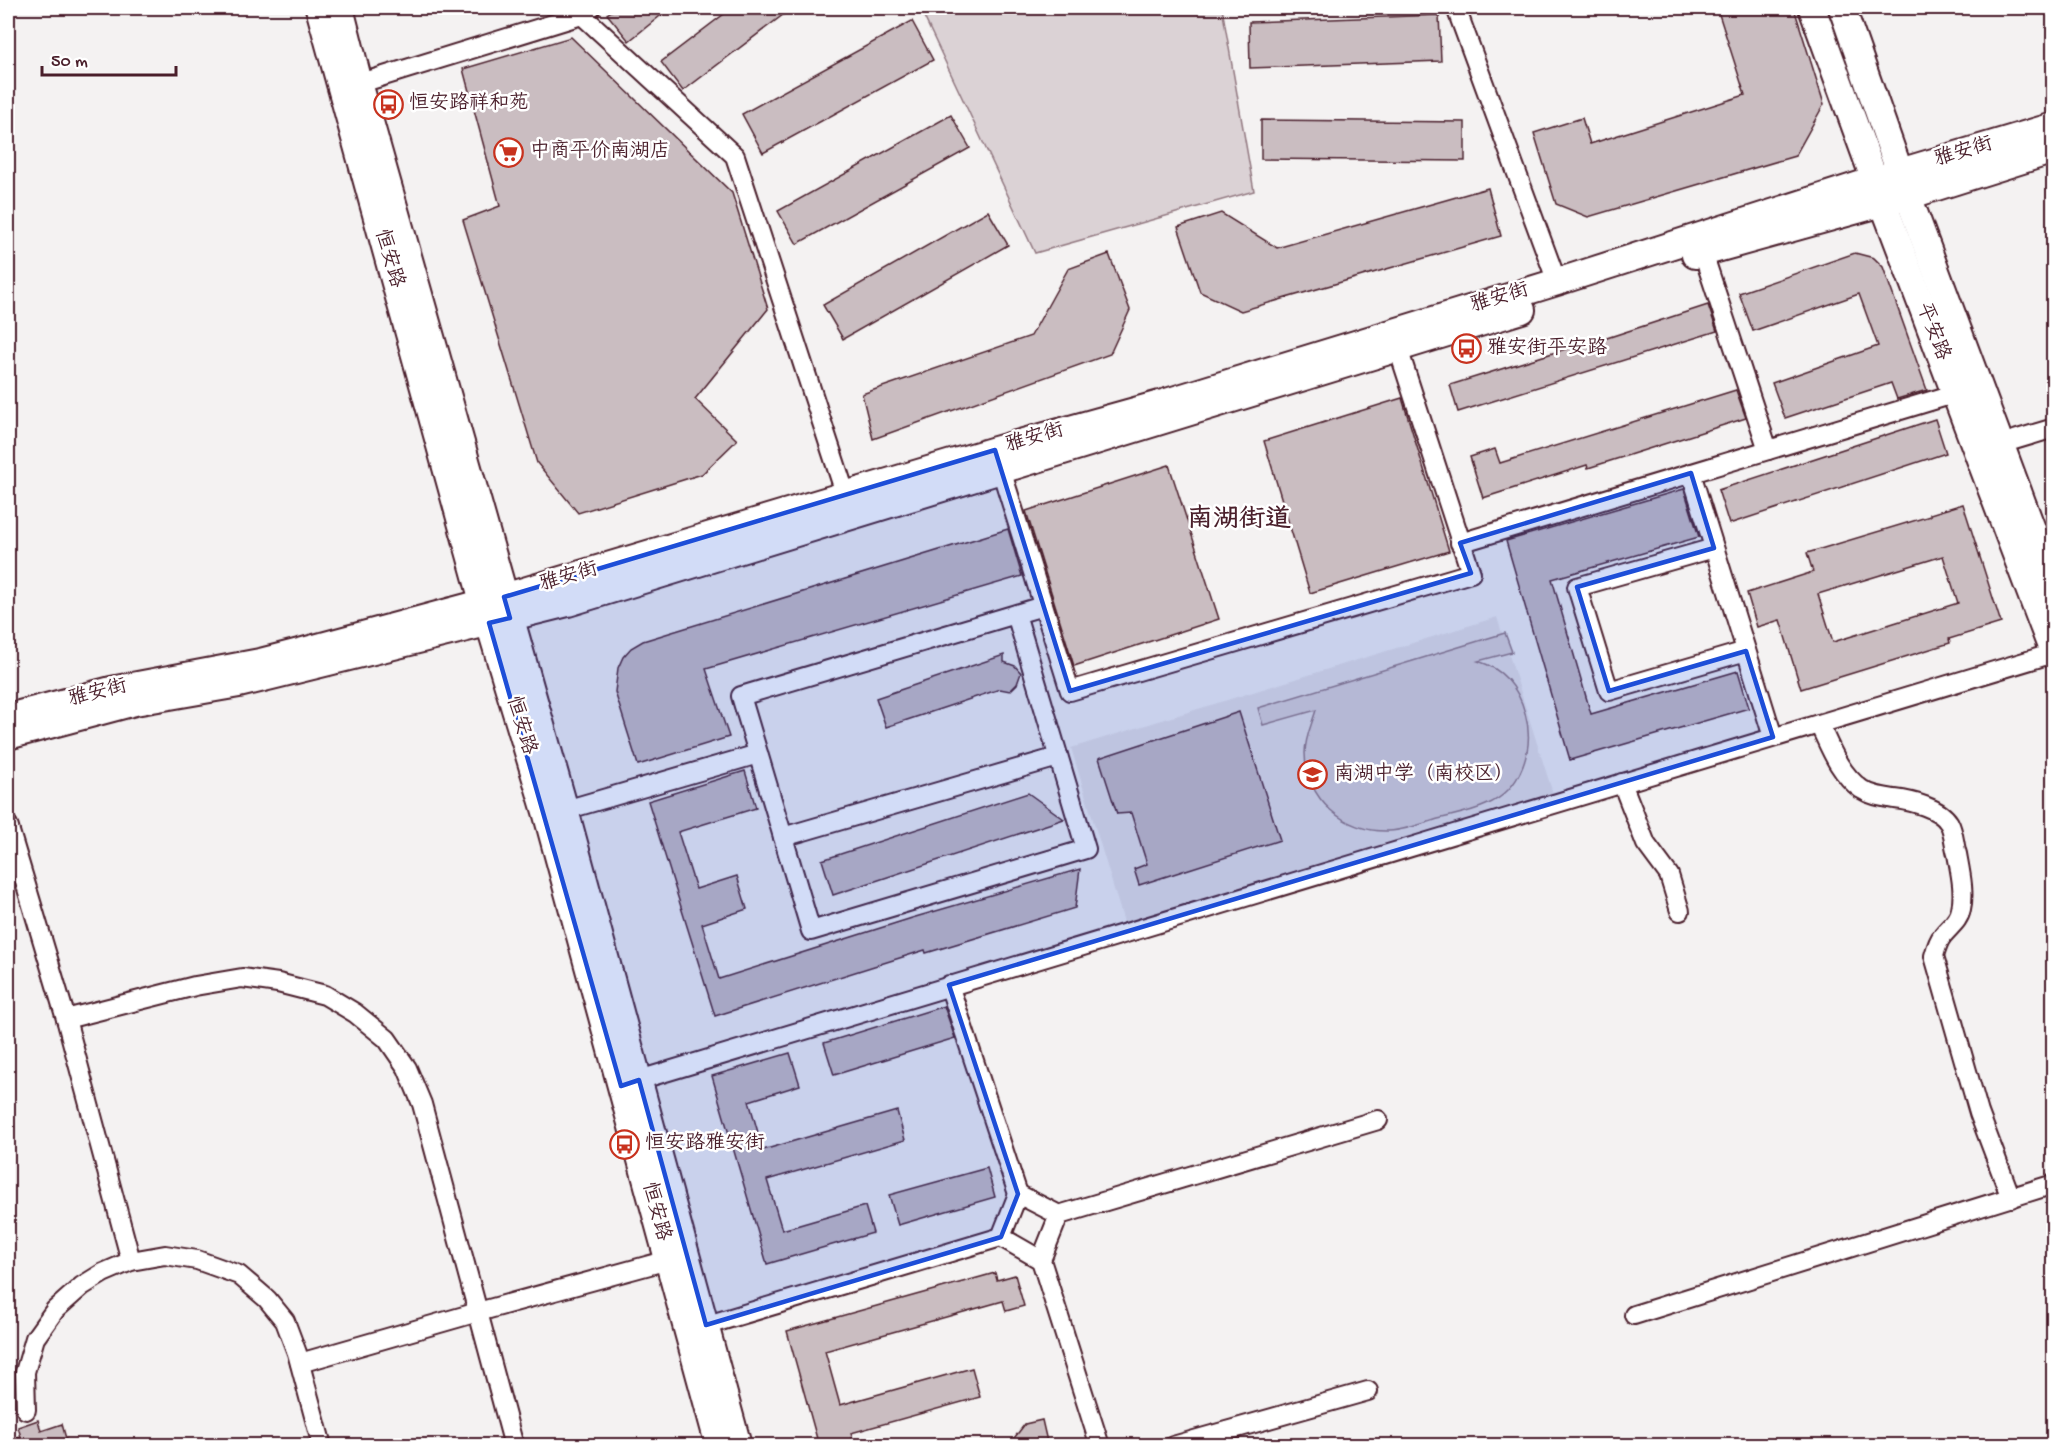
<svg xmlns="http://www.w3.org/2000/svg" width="2061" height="1453" viewBox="0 0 2061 1453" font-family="'Gochi Hand','LXGW WenKai TC',sans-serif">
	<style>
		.built { fill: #e7e2e3 }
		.green { fill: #dbd2d5; stroke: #927880; stroke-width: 1.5 }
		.building { fill: #cabdc1; stroke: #4a1f2b; stroke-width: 1.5; fill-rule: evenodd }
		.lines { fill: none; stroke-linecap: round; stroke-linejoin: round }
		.street-casing { stroke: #4a1f2b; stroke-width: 22 }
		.secondary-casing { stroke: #4a1f2b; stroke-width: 30 }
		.street { stroke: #fff; stroke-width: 18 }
		.secondary { stroke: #fff; stroke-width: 26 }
		.marked { fill: #1d4ed8; fill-opacity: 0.2; stroke: #1d4ed8; stroke-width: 4.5; stroke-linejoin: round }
		.labels { text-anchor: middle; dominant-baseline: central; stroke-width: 5; stroke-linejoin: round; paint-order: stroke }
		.poi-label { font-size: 20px; fill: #4a1f2b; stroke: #fff; text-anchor: start }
		.street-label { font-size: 20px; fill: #4a1f2b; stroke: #fff }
		.district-label { font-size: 26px; font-weight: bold; fill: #4a1f2b; stroke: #fff }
	</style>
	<rect width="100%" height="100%" fill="#f4f2f2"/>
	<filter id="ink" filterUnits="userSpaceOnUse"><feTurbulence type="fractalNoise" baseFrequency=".0167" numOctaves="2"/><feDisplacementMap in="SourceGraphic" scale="12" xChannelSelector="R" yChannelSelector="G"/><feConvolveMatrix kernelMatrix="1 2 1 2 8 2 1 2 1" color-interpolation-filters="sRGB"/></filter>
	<g filter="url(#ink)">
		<path class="built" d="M1497 617 1556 803 1127 932 1071 748Z"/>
		<g class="green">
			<path d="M920 8H1222L1254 191 1035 253Z"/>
			<path d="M1505 633 1512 652 1478 661C1503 669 1518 687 1525 713 1535 748 1522 790 1486 805 1471 812 1453 815 1438 819 1422 824 1405 830 1389 831 1345 833 1305 799 1305 753 1305 737 1312 724 1316 710L1263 725 1258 708Z"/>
		</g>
		<g class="building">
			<path d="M616 8H670L629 41 607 14Z"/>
			<path d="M732 8H792L683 91 661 62Z"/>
			<path d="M1717 8H1794L1824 104 1795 156 1588 217 1556 204 1534 133 1582 118 1590 144 1745 95Z"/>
			<path d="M1439 15 1441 61 1250 68 1249 22Z"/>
			<path d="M912 21 933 60 763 153 742 114Z"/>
			<path d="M571 37 732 193 768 309 695 399 737 440 702 474 578 513 537 463 463 220 500 206 463 69Z"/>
			<path d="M951 115 970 148 797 244 778 211Z"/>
			<path d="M1261 120 1465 122V161L1261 159Z"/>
			<path d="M1488 188 1501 236 1241 311 1200 292 1178 227 1221 213 1277 248Z"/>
			<path d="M988 211 1008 245 843 339 823 305Z"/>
			<path d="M1855 253 1874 258 1883 267 1927 390 1897 399 1891 383 1785 418 1772 383 1878 346 1859 294 1753 331 1739 293Z"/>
			<path d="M1109 254 1130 310 1110 354 873 439 862 394 1031 336 1068 269Z"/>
			<path d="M1708 305 1717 331 1458 412 1450 385 1572 347 1573 349Z"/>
			<path d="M1736 390 1746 418 1588 468 1587 465 1483 498 1470 457 1495 449 1500 463Z"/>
			<path d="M1402 398 1449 551 1310 593 1264 441Z"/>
			<path d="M1935 419 1946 453 1729 524 1718 490Z"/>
			<path d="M1169 465 1219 619 1074 666 1026 511Z"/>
			<path d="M1684 489 1699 537 1552 579 1591 714 1738 671 1749 708 1570 760 1506 541Z"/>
			<path d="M1963 504 2001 623 1949 639 1950 643 1801 689 1780 620 1757 627 1747 593 1813 572 1807 553 1930 516V514ZM1943 556 1958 603 1833 642 1818 594Z"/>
			<path d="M1008 529 1022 576 706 669 729 737 638 765 615 692 618 668 623 657 631 648 643 641Z"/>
			<path d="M1004 655V662L1015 666 1021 673 1017 684 1010 691 1000 689 886 727 876 698Z"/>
			<path d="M1239 712 1280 840 1139 885 1134 869 1147 864 1131 813 1117 814 1099 758Z"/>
			<path d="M745 771 756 808 678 832 696 889 737 876 747 909 702 924 719 979 912 918 1080 869 1075 908 926 953 925 950 715 1016 648 801Z"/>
			<path d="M1028 793 1064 819 833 895 822 860Z"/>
			<path d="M944 1006 955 1038 834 1075 824 1043Z"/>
			<path d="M790 1053 800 1085 749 1101 763 1150 897 1111 905 1140 767 1180 782 1230 865 1206 873 1233 767 1264 712 1076Z"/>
			<path d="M987 1168 995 1197 898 1225 889 1195Z"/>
			<path d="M995 1273 997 1280 1015 1275 1024 1306 1006 1311 1003 1301 825 1351 840 1405 972 1368 980 1397 851 1433 854 1446H819L787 1331Z"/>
			<path d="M38 1420 41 1431 62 1424 68 1446H8V1441L21 1437 18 1427Z"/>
			<path d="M1042 1420 1048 1446H1008L1025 1424Z"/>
		</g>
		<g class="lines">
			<defs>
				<g id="street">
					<path d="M1456 8 1557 282"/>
					<path d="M582 15 735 156 846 496"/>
					<path d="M348 87 582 15 591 8"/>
					<path d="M1699 241 1768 450"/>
					<path d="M2001 444 2054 428"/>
					<path d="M998 460 1070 691 1471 573 1394 336"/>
					<path d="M1691 473 1773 737"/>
					<path d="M1460 543 1967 390"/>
					<path d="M1714 548 1577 587 1609 691 1746 651"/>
					<path d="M1016 614 1086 849 811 931 741 696 1016 614 1043 606"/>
					<path d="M1819 724C1830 747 1839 773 1861 789 1872 796 1883 797 1895 799 1912 801 1940 808 1949 823 1954 832 1954 845 1957 854 1960 871 1965 892 1961 909 1959 921 1950 926 1943 935 1938 941 1936 948 1934 956L1979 1113 2011 1198"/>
					<path d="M1622 783 1646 844 1669 875 1680 911"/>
					<path d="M555 813 758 754"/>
					<path d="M8 825 66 1019 131 1261"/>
					<path d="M783 837 1058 757"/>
					<path d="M949 985 1018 1194 1001 1237"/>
					<path d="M66 1019 195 986 242 978 278 983 325 995 355 1013 387 1039 407 1068 422 1104 514 1446"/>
					<path d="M629 1083 2054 653"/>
					<path d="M1018 1194 1059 1215 1378 1120"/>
					<path d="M1059 1215 1041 1260 1100 1446"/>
					<path d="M1634 1315 2054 1184"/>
					<path d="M694 1329 1001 1237 1041 1260"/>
					<path d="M300 1363 478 1312 679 1257"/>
					<path d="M26 1410 25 1372 35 1338 55 1310 82 1286 103 1273 131 1261 165 1255 197 1260 239 1275 267 1299 285 1321 297 1353 322 1446"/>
					<path d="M1173 1446 1368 1391"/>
				</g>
				<g id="secondary">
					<path d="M319 8 489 623 547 815 719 1446"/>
					<path d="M340 8 359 83 565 810 738 1446"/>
					<path d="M1812 8 1883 203 2054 655"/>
					<path d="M1842 8 1908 196 2054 588"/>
					<path d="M1695 255 1908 196 2054 150"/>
					<path d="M8 717 111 690 260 662 303 651 504 597 995 450 1160 404 1557 282 1900 172 2054 126"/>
					<path d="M8 736 135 702 239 684 568 603 1522 310"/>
				</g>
			</defs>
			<use href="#street" class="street-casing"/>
			<use href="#secondary" class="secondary-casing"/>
			<use href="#street" class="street"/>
			<use href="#secondary" class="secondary"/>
		</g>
	</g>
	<path class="marked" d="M995 450 1070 691 1471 573 1460 543 1691 473 1714 548 1577 587 1609 691 1746 651 1773 737 949 985 1018 1194 1001 1237 706 1325 639 1080 621 1086 489 623 510 618 504 597Z"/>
	<defs>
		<symbol id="bus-ring" viewBox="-11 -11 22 22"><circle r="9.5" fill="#fff" stroke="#c8321e" stroke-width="1.5"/><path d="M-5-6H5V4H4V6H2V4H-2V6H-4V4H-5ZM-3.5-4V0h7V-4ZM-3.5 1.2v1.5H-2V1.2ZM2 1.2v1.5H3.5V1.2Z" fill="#c8321e"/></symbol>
		<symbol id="supermarket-ring" viewBox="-11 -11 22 22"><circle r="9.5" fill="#fff" stroke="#c8321e" stroke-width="1.5"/><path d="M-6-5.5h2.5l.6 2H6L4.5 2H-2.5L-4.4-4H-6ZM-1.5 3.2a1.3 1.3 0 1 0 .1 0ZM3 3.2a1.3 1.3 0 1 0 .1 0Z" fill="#c8321e"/></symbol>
		<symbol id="school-ring" viewBox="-11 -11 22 22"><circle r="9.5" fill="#fff" stroke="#c8321e" stroke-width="1.5"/><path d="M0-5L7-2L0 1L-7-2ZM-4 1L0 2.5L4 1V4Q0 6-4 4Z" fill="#c8321e"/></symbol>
	</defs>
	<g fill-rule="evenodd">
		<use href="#bus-ring" x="372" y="88" width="33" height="33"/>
		<use href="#supermarket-ring" x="492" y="136" width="33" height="33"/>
		<use href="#bus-ring" x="1450" y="332" width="33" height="33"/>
		<use href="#school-ring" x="1296" y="758" width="33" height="33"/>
		<use href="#bus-ring" x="608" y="1128" width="33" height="33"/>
	</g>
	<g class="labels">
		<g class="poi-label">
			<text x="409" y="104">恒安路祥和苑</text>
			<text x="530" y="152">中商平价南湖店</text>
			<text x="1487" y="349">雅安街平安路</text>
			<text x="1334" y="775">南湖中学（南校区）</text>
			<text x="645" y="1144">恒安路雅安街</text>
		</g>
		<g class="street-label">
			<text transform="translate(1964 153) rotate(-17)">雅安街</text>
			<text transform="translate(388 259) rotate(74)">恒安路</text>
			<text transform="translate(1500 299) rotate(-17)">雅安街</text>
			<text transform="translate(1932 332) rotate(69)">平安路</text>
			<text transform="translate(1035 439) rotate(-16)">雅安街</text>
			<text transform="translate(569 578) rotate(-16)">雅安街</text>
			<text transform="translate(98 694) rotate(-14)">雅安街</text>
			<text transform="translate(520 726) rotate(73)">恒安路</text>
			<text transform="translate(655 1212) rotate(75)">恒安路</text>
		</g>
		<g class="district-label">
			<text x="1239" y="521">南湖街道</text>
		</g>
	</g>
	<rect width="2061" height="1453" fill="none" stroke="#fff" stroke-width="30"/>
	<rect x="15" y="15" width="2031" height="1423" fill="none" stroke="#4a1f2b" stroke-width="2" filter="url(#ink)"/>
	<path d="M42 66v9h134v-9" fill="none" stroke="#4a1f2b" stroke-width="3"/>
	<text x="51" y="66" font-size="18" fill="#4a1f2b" stroke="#ffffff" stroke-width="4.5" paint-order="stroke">50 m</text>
</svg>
